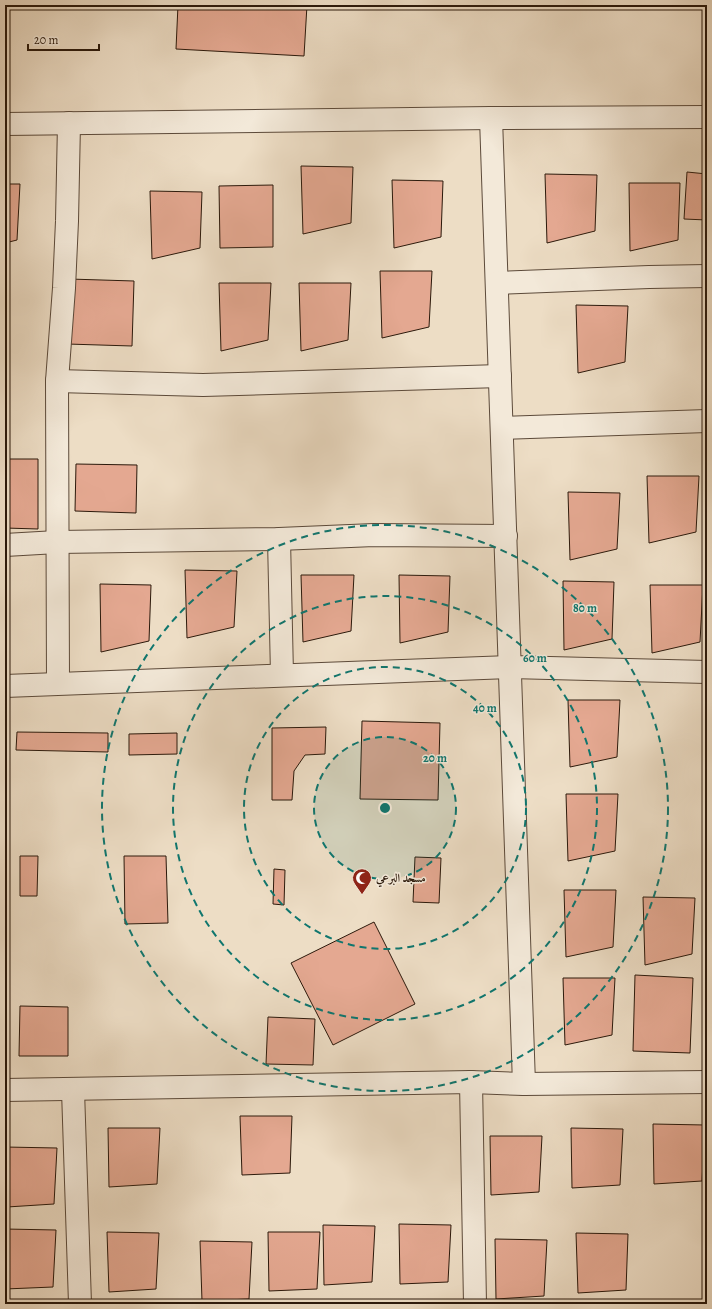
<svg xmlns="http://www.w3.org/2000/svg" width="712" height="1309" viewBox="0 0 712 1309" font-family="Alegreya,Amiri,serif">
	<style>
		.building { fill: #e4a891; stroke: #2b190b }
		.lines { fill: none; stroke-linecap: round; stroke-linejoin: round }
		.minor-casing { stroke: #5c4a3a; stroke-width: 24 }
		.tertiary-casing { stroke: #5c4a3a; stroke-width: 24 }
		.minor { stroke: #f3e9d9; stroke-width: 22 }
		.tertiary { stroke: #f3e9d9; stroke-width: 22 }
		.ring { fill: none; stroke: #0f766e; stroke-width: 2; stroke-dasharray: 7 5 }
		.labels { text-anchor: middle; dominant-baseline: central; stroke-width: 3; stroke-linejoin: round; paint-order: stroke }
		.poi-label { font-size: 12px; font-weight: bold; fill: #2b190b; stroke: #f3e9d9; text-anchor: start }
		.centre { fill: #0f766e; stroke: #f3e9d9; stroke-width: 2 }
		.ring-label { font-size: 12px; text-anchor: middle; font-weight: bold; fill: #0f766e; stroke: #f3e9d9; stroke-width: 3; stroke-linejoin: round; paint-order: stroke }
	</style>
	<rect width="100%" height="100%" fill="#edddc5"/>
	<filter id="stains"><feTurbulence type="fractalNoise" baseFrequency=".005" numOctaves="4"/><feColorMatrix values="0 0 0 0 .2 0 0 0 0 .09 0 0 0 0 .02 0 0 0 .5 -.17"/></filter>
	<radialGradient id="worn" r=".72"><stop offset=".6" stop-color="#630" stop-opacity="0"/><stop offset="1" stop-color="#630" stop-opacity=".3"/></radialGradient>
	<g class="building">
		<path d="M178 5H307L304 56 176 49Z"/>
		<path d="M301 166 353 167 351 223 303 234Z"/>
		<path d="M687 172 707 174V220L684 219Z"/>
		<path d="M545 174 597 175 595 231 547 243Z"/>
		<path d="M392 180 443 181 441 237 394 248Z"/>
		<path d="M629 183H680L678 240 630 251Z"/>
		<path d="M5 184H20L17 240 5 243Z"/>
		<path d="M273 185V247L220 248 219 186Z"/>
		<path d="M150 191 202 192 200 248 152 259Z"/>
		<path d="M380 271H432L429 327 382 338Z"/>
		<path d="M69 279 134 281 132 346 67 344Z"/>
		<path d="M219 283H271L268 340 221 351Z"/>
		<path d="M299 283H351L348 340 301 351Z"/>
		<path d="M576 305 628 306 625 362 578 373Z"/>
		<path d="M5 459H38V529L5 528Z"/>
		<path d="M76 464 137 465 136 513 75 511Z"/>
		<path d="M647 476H699L696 532 649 543Z"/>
		<path d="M568 492 620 493 617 549 570 560Z"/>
		<path d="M185 570 237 571 234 627 187 638Z"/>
		<path d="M301 575H354L351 631 303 642Z"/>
		<path d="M399 575 450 576 448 632 400 643Z"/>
		<path d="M563 581 614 582 612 639 564 650Z"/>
		<path d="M100 584 151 585 149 641 101 652Z"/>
		<path d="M650 585H703L700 642 652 653Z"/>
		<path d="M568 700H620L617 757 570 767Z"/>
		<path d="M362 721 440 723 438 800 360 799Z"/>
		<path d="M326 727 325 754 305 755 294 771 292 800H272V728Z"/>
		<path d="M17 732 108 733V752L16 750Z"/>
		<path d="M177 733V754L129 755V734Z"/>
		<path d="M566 794H618L615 851 568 861Z"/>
		<path d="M20 856H38L37 896H20Z"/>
		<path d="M124 856H166L168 923 125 924Z"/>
		<path d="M415 857 441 858 439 903 413 902Z"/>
		<path d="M706 868H707V940H705Z"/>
		<path d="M274 869 285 870 284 905 273 904Z"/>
		<path d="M564 890H616L613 947 566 957Z"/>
		<path d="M643 897 695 898 692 954 645 965Z"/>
		<path d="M374 922 415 1004 333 1045 291 963Z"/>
		<path d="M635 975 693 978 690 1053 633 1051Z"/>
		<path d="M563 978H615L612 1035 565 1045Z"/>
		<path d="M20 1006 68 1007V1056H19Z"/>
		<path d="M268 1017 315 1019 313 1065 266 1064Z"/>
		<path d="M240 1116H292L290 1173 242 1175Z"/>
		<path d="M653 1124 705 1125 702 1181 654 1184Z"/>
		<path d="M108 1128H160L157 1184 109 1187Z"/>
		<path d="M571 1128 623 1129 620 1185 572 1188Z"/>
		<path d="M490 1136H542L539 1192 491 1195Z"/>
		<path d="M5 1147 57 1148 54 1204 7 1207Z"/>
		<path d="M399 1224 451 1225 448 1282 400 1284Z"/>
		<path d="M323 1225 375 1226 372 1282 324 1285Z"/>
		<path d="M5 1229 56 1230 53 1287 5 1289Z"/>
		<path d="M107 1232 159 1233 156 1289 109 1292Z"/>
		<path d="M268 1232H320L317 1289 269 1291Z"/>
		<path d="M576 1233 628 1234 626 1290 578 1293Z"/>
		<path d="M495 1239 547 1240 544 1296 496 1299Z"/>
		<path d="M200 1241 252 1242 249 1299 202 1301Z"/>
	</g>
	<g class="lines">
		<defs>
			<g id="minor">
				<path d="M491 118 524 1084"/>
				<path d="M497 283 649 277 707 276"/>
				<path d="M57 381 203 385 500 376"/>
				<path d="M502 428 707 421"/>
				<path d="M279 539 282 675"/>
				<path d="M5 545 57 542 279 539 374 535 506 536"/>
				<path d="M58 683 57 381 64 288 67 221 69 123"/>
				<path d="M5 686 510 667 707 672"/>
				<path d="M471 1082 475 1304"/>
				<path d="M5 1090 471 1082 524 1084 707 1082"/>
				<path d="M73 1090 80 1304"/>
			</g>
			<path id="tertiary" d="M5 124 491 118 707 117"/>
		</defs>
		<use href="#minor" class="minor-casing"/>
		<use href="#tertiary" class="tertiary-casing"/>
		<use href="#minor" class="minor"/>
		<use href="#tertiary" class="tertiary"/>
	</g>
	<circle cx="385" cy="808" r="71" fill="#0f766e" fill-opacity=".12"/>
	<g class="ring">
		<circle cx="385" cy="808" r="71"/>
		<circle cx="385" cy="808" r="141"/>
		<circle cx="385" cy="808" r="212"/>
		<circle cx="385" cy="808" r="283"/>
	</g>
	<defs>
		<symbol id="mosque-pin" viewBox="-11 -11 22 30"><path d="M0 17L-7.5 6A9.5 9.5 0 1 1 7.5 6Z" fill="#8f2418" stroke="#f3e9d9"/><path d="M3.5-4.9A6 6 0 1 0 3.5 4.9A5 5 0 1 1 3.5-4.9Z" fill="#fff"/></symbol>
	</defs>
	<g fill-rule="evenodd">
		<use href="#mosque-pin" x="351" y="867" width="22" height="30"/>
	</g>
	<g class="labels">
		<g class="poi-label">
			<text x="376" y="878">مسجد البرعي</text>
		</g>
	</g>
	<circle cx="385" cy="808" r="6" class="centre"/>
	<g class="ring-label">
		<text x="585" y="612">80 m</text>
		<text x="535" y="662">60 m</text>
		<text x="485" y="712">40 m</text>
		<text x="435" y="762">20 m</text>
	</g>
	<rect width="712" height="1309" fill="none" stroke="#edddc5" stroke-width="20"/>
	<rect x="6" y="6" width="700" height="1297" fill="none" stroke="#2b190b" stroke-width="2"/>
	<rect x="10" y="10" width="692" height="1289" fill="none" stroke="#2b190b"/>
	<path d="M28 44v6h71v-6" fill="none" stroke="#2b190b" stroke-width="2"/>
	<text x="34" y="44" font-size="12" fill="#2b190b" stroke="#f3e9d9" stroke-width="3" paint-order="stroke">20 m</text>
	<rect width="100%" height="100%" filter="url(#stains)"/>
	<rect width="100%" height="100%" fill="url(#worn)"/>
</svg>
